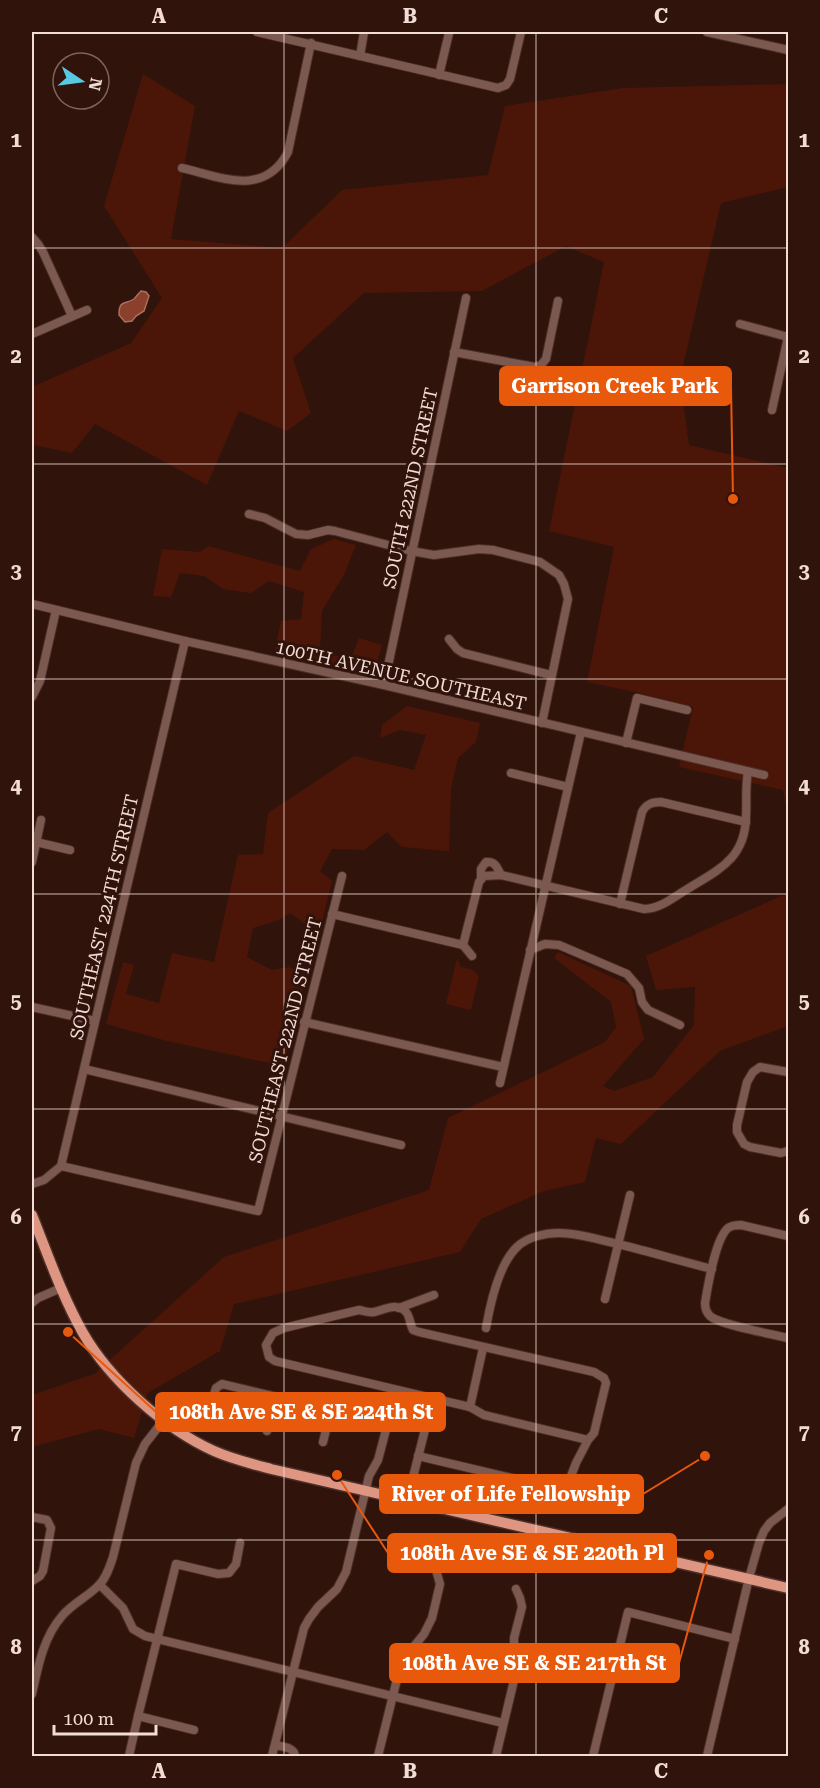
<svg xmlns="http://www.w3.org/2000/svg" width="820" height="1788" viewBox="0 0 820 1788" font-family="'Roboto Serif',serif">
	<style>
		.green { fill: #4b1608 }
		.water { fill: #8b402c; stroke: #aa6f5f; stroke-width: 1.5 }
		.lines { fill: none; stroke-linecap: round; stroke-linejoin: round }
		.minor-casing { stroke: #4b2f27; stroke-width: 10 }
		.major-casing { stroke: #4b2f27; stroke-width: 13 }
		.minor { stroke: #7c5950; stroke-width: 8 }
		.major { stroke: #de9682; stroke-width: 10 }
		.grid { fill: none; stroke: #f1dcd6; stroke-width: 1.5; stroke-opacity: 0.55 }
		.labels { text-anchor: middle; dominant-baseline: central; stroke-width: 6; stroke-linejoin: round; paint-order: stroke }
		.street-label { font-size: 18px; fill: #f1dcd6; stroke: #30130b }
		.leader { fill: none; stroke: #e8590c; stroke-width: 2 }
		.callout-dot { fill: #e8590c; stroke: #30130b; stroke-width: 2 }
		.callout { fill: #e8590c; stroke: #e8590c; stroke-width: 2 }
		.callout-label { font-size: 20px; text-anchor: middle; font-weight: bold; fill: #fff }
		.neatline { fill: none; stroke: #f1dcd6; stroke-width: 2 }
		.grid-label { font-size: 20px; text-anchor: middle; font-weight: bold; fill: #f1dcd6 }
	</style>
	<rect width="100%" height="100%" fill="#30130b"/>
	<g class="green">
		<path d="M143 74 195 106 171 239 282 248 342 190 488 175 505 106 623 88 788 84V187L721 203 680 379 689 445 788 468V817L783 790 679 767 693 707 635 692 587 682 614 547 549 531 604 262 566 246 482 291 364 293 293 358 311 413 287 431 239 411 207 485 95 424 72 453 34 445 32 448V387L131 343 162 298 104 206Z"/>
		<path d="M334 539 356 545 345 573 322 611 320 649 350 661 359 638 382 645 373 677 274 653 281 621 301 619 304 592 269 581 251 593 223 589 204 576 180 573 171 597 153 596 162 549 200 552 208 546 300 571 311 549Z"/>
		<path d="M407 706 480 723 476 742 458 758 451 789 449 851 402 847 387 832 364 850 332 849 320 871 332 881 319 934 290 913 279 920 253 928 247 957 272 970 289 967 307 974 283 1066 167 1041 106 1024 123 962 134 965 126 994 159 1003 172 953 214 962 238 855 263 854 268 813 354 756 414 770 426 735 400 730 380 738 382 725Z"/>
		<path d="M788 893V1026L720 1051 621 1144 596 1138 585 1182 544 1191 481 1219 460 1252 234 1304 220 1351 148 1393 134 1438 99 1429 32 1447V1395L94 1374 224 1257 429 1190 448 1118 605 1042 616 1027 611 1002 554 958 558 952 631 986 644 1039 603 1086 614 1091 653 1077 694 1025 695 987 656 990 646 956Z"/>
		<path d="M457 958 461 967 473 970 479 976 471 1010 446 1004Z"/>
	</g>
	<path class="water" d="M141 291 146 292 149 296 144 311 136 316 132 321 125 322 119 315C119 299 125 305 134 299 136 297 138 294 141 291Z"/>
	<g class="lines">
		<defs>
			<g id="minor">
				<path d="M257 32 498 88 506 85 510 79 521 32"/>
				<path d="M707 32 788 50"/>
				<path d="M360 56 364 32"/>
				<path d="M439 75 449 33"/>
				<path d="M182 168C221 177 264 198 288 152L311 43"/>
				<path d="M32 237 38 244 43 252 72 316"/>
				<path d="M740 324 788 337"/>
				<path d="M32 334 87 310"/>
				<path d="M454 352 535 367 541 365 546 359 558 301"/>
				<path d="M772 410 788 337"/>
				<path d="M249 514 265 518 296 534 308 535 328 530 335 531 411 551 434 555 479 549 493 550 540 562 559 575 564 584 568 599 542 723"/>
				<path d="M32 604 185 641 384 685 764 775"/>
				<path d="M449 639 457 649 463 653 551 675"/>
				<path d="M384 685 466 298"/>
				<path d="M32 697 40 681 56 610"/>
				<path d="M626 743 637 698 687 710"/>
				<path d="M511 773 568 787"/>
				<path d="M36 842 70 850"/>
				<path d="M32 862 41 820"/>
				<path d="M481 879V869L486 862C495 861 497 867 501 875"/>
				<path d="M620 904 642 812C646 804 652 802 661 802L746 822"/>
				<path d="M332 914 463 945"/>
				<path d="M530 950 545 944 559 945 627 974 639 988 642 1002 648 1010 680 1025"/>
				<path d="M472 956 463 945 479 882 484 876 501 875 644 909C661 909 675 896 689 888 720 869 745 858 746 817 747 801 745 788 748 772"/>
				<path d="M32 1007 95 1021"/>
				<path d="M304 1022 503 1067"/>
				<path d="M84 1069 401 1145"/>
				<path d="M788 1072 760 1067 753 1072 747 1082 737 1125V1132L744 1144 750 1147 781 1153 788 1151"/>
				<path d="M500 1083 581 732"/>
				<path d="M61 1166 258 1211 342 876"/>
				<path d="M32 1184 44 1180 61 1166 185 641"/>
				<path d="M788 1236 741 1225C736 1225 732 1225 728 1228 715 1239 708 1286 705 1303 705 1308 706 1312 710 1316 720 1325 772 1334 788 1338"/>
				<path d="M605 1299 630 1195"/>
				<path d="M32 1303 38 1298 61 1288"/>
				<path d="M399 1308 434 1295"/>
				<path d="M486 1328C490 1305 499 1264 517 1247 527 1237 545 1233 559 1233 579 1233 599 1240 618 1244 650 1252 681 1261 712 1269"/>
				<path d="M211 1404 216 1388 222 1384 388 1423"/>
				<path d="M470 1407 483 1348"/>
				<path d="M267 1431 276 1397"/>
				<path d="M323 1442 331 1410"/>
				<path d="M418 1456 559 1489 568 1484 576 1463 588 1440 594 1433 606 1383 604 1378 594 1372 419 1332 413 1330C410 1325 410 1316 406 1312 398 1302 383 1310 374 1312 369 1313 364 1311 359 1310L284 1328 273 1333 266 1345 269 1357 275 1361 470 1407 484 1415 588 1440"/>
				<path d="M407 1501 433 1398"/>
				<path d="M32 1517 47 1520 51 1528 43 1571 40 1576 32 1581"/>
				<path d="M100 1585 123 1608 133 1629 145 1636 503 1723"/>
				<path d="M32 1694C38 1667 43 1638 62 1616 72 1604 87 1597 98 1586 106 1579 110 1566 113 1557L136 1463 145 1444 163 1421"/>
				<path d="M138 1716 194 1730"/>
				<path d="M275 1745C283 1747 294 1747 295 1756"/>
				<path d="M129 1756 138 1716 176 1564 218 1574 229 1573 236 1564 240 1543"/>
				<path d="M272 1756 304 1628 309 1619 318 1607 337 1589 346 1572 369 1476 378 1460 391 1411"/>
				<path d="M378 1756 400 1667 407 1655 424 1634 432 1618 440 1584 436 1570"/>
				<path d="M496 1756 515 1676 514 1638 522 1607 520 1598 516 1589"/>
				<path d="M593 1756 628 1612 735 1639"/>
				<path d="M707 1756 749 1578 759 1543 764 1531 770 1523 788 1509"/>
			</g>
			<path id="major" d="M32 1215C48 1255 62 1296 83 1333 110 1380 165 1429 214 1451 232 1459 252 1464 271 1469L788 1588"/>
		</defs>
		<use href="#minor" class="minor-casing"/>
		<use href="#major" class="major-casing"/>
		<use href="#minor" class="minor"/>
		<use href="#major" class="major"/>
	</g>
	<path class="grid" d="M284 32V1756M536 32V1756M32 248H788M32 464H788M32 679H788M32 894H788M32 1109H788M32 1324H788M32 1540H788"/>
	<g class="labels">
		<g class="street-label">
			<text transform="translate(410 488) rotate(-78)">SOUTH 222ND STREET</text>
			<text transform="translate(401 675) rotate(13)">100TH AVENUE SOUTHEAST</text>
			<text transform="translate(104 917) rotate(-77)">SOUTHEAST 224TH STREET</text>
			<text transform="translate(285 1040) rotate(-76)">SOUTHEAST 222ND STREET</text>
		</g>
	</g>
	<path class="leader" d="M733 499L731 386M68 1332L156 1412M705 1456L643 1494M337 1475L388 1553M709 1555L679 1663"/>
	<g class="callout-dot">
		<circle cx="733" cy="499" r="6"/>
		<circle cx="68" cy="1332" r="6"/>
		<circle cx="705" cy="1456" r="6"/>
		<circle cx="337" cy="1475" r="6"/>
		<circle cx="709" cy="1555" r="6"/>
	</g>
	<g class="callout">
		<rect x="500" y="367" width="231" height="38" rx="6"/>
		<rect x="156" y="1393" width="289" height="38" rx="6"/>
		<rect x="380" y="1475" width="263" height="38" rx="6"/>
		<rect x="388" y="1534" width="288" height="38" rx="6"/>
		<rect x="390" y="1644" width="289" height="38" rx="6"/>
	</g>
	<g class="callout-label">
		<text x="615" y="393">Garrison Creek Park</text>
		<text x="301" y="1419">108th Ave SE &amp; SE 224th St</text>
		<text x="511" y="1501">River of Life Fellowship</text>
		<text x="532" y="1560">108th Ave SE &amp; SE 220th Pl</text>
		<text x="534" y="1670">108th Ave SE &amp; SE 217th St</text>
	</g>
	<rect width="820" height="1788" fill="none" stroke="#30130b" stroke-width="66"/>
	<g transform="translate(81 81) rotate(103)"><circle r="28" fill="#30130b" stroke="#7d635c" stroke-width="1.5"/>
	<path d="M0-4.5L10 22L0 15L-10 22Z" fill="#58c9e3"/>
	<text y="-9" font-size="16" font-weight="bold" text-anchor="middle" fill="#f1dcd6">N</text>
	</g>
	<path d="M54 1725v9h102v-9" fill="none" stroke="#f1dcd6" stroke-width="3"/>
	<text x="63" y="1725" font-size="18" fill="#f1dcd6" stroke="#30130b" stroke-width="4.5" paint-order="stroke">100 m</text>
	<rect x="33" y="33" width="754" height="1722" class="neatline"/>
	<g class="grid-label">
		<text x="159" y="23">A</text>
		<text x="410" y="23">B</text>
		<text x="661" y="23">C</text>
		<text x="16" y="147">1</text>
		<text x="804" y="147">1</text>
		<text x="16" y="363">2</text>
		<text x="804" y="363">2</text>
		<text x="16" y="578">3</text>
		<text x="804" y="578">3</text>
		<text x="16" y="793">4</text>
		<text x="804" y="793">4</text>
		<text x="16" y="1008">5</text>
		<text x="804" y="1008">5</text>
		<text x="16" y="1224">6</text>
		<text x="804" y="1224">6</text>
		<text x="16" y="1439">7</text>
		<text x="804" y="1439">7</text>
		<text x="16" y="1654">8</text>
		<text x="804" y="1654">8</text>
		<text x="159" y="1778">A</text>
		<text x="410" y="1778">B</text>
		<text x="661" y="1778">C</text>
	</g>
</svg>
